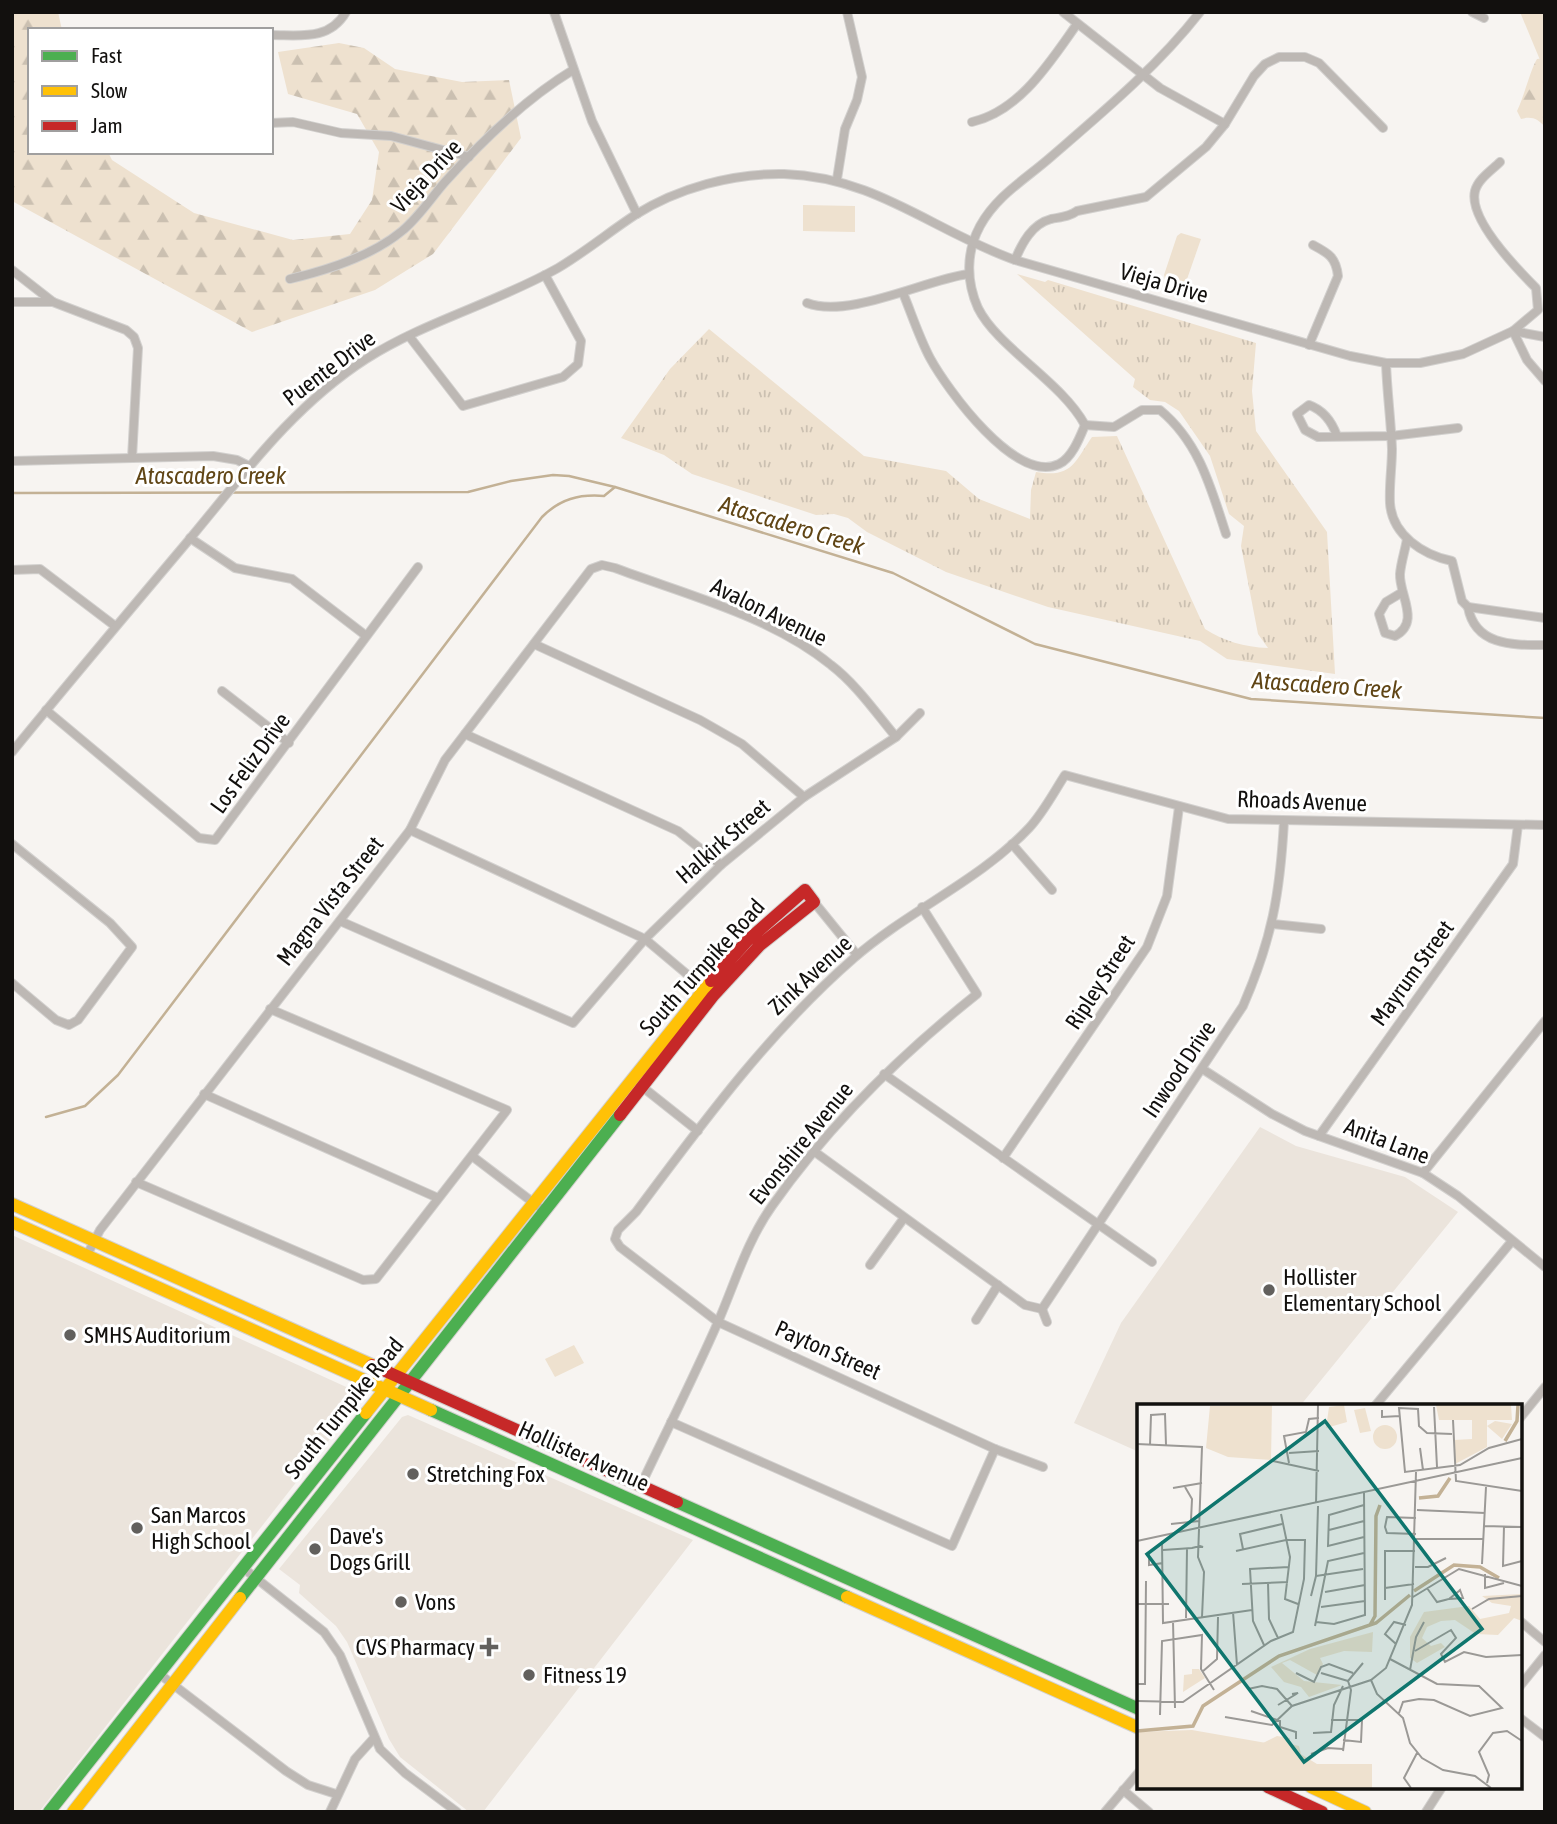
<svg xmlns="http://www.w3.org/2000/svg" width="1557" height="1824" viewBox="0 0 1557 1824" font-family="'Asap Condensed',sans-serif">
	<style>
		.built { fill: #ebe4dc }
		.grass { fill: url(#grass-tufts) }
		.forest { fill: url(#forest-firs) }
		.green { fill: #eee1cf }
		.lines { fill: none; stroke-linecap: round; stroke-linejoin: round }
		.stream { stroke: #c3b195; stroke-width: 2.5 }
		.street-casing { stroke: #d2d0ce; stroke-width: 10 }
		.fast-casing { stroke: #d2d0ce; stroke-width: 14 }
		.slow-casing { stroke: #d2d0ce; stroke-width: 14 }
		.jam-casing { stroke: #d2d0ce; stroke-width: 14 }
		.street { stroke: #bdb8b4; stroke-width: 8 }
		.fast { stroke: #4caf50; stroke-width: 12 }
		.slow { stroke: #ffc107; stroke-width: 12 }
		.jam { stroke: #c62828; stroke-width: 12 }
		.poi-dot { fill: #62605d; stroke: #fff; stroke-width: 2.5 }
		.labels { text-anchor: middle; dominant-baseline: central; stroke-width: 6; stroke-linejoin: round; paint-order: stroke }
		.street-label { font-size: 23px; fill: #12100e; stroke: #fff }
		.poi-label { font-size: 23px; fill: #12100e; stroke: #fff; text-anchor: start }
		.water-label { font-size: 24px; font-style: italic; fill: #604515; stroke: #fff }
		.inset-river { fill: none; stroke: #c3b195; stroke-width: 3.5 }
		.inset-road { fill: none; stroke: #9b9996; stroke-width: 2 }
		.view { fill: #0f766e; fill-opacity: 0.15; stroke: #0f766e; stroke-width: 3.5 }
		.inset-edge { fill: none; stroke: #12100e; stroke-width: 3.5 }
	</style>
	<defs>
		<pattern id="grass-tufts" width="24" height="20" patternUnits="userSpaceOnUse" patternTransform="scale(1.75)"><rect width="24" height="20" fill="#eee1cf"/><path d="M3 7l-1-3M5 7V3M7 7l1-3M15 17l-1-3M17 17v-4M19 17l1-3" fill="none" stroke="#cbc0b1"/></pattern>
		<pattern id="forest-firs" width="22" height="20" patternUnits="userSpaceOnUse" patternTransform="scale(1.75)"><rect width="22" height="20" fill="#eee1cf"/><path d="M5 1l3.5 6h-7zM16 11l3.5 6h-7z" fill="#cbc0b1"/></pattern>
	</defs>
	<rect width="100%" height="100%" fill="#f7f4f1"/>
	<g class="built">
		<path d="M1260 1127 1296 1146 1405 1177 1458 1212 1300 1406H1139V1452L1074 1423 1121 1323Z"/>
		<path d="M12 1235 355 1391 358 1403 39 1812H12Z"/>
		<path d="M408 1415 693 1540 483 1812H469L400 1757 389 1739 347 1642 336 1626 299 1593 300 1585 279 1569 402 1417Z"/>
	</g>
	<path class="grass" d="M1017 274 1045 282 1048 280 1256 343 1252 391 1256 431 1327 532 1335 674 1227 659 1200 641 1048 607 946 572 867 532 848 518 834 514 816 515 692 474 664 455 621 438 670 369 709 329 864 456 946 471 979 499 1030 519 1031 490 1036 472C1072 478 1074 463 1092 437L1117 436 1205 629C1224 641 1244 647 1268 648L1258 634 1241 546 1244 526 1229 514 1210 456 1179 411 1165 402 1150 400 1133 387 1135 379Z"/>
	<g class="forest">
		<path d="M12 12H58L62 30H30V152H108L112 160 194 213 293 240 350 234 372 200 379 152 357 114 288 94 278 52 339 43 364 48 395 69 462 82 509 80 521 138 433 254 375 290 252 332 12 201Z"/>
		<path d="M1545 58V127C1538 119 1532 116 1521 119L1517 111C1524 97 1531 68 1537 59Z"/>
	</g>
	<g class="green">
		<path d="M1520 12H1545V72Z"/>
		<path d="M803 205 855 206V232L803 231Z"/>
		<path d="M1181 233 1201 239 1186 282 1181 284 1165 279 1164 275 1177 236Z"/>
		<path d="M574 1345 584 1363 555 1377 545 1359Z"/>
	</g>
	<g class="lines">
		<g class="stream">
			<path d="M12 493 468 492 511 481 553 475 569 476 615 487 893 573 1035 644 1251 699 1545 718"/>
			<path d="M46 1117 85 1106 118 1075 542 517C560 499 579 494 604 496L615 487"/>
		</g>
		<defs>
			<g id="street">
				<path d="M554 12 592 121 637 214"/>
				<path d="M1063 12 1160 88 1225 124"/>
				<path d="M1472 12 1484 18"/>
				<path d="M271 35C300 35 329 41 346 12"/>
				<path d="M972 122C1020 111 1050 62 1077 24"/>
				<path d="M271 123 293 122 341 133 391 136 469 157"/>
				<path d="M1500 162C1492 170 1478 179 1475 191 1468 219 1518 270 1536 288L1538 310 1513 331 1527 360 1545 381"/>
				<path d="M837 179 845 129 857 100 862 77 847 12"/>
				<path d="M1015 260C1022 243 1032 224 1051 219 1061 217 1069 217 1077 211L1146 197 1206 147 1225 124 1254 76 1265 64 1279 57H1305L1319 63 1383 128"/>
				<path d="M12 270 53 302H12"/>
				<path d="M290 279C328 270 372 256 402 231 419 217 431 198 445 182 482 141 525 99 573 70"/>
				<path d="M903 293C912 315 919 337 930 358 947 389 1016 485 1059 464 1072 458 1080 437 1085 425"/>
				<path d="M53 302 126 330 134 337 138 348 132 458"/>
				<path d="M807 303C848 319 925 280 968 274"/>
				<path d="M409 336 463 406 563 377 578 364 581 341 545 275"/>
				<path d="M1309 345 1338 276C1336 257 1328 253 1313 245"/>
				<path d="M1386 363C1387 392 1391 421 1392 449 1392 467 1389 485 1390 503 1392 535 1423 555 1452 561L1462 601 1468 607 1545 618"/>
				<path d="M1085 425C1061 381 998 348 978 308 966 281 966 252 980 226 997 195 1026 179 1052 156 1103 112 1158 66 1200 12"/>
				<path d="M1085 425 1114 427 1142 410H1160C1199 442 1211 488 1226 534"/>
				<path d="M1337 436C1332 422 1323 410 1309 405L1297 414 1305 430 1318 437 1391 436 1458 428"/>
				<path d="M12 461 213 456 237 460 249 466"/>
				<path d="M190 538 235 568 292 579 365 635"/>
				<path d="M12 570 40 569 115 626"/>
				<path d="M1401 593 1386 602 1379 614 1385 633 1395 636C1421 622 1399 595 1400 574 1401 562 1405 551 1407 539"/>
				<path d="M1468 607C1475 646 1513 645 1545 645"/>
				<path d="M534 644 700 720 742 744 804 797"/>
				<path d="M222 691 289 743"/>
				<path d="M46 710 199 838 215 840 418 567"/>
				<path d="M465 734 678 831 721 865"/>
				<path d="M12 752C70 681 129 611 188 541 243 475 293 406 366 359 426 321 496 303 558 268 585 252 609 232 635 215 678 188 733 173 784 174 876 177 933 231 1015 260L1350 356 1386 363H1420L1463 354 1513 331 1545 337"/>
				<path d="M410 830 645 939 707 991"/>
				<path d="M12 844 110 923 132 947 78 1020 69 1025 56 1020 12 983"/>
				<path d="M1012 844 1052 890"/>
				<path d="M814 902 857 955"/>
				<path d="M340 921 573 1023 645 939 721 865 804 797 896 737 920 713"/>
				<path d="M1273 924 1321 929"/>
				<path d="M1204 1070 1272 1114 1305 1131 1423 1173 1458 1196 1545 1267"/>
				<path d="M884 1074 1152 1262"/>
				<path d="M640 1085 698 1131"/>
				<path d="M204 1094 438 1198"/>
				<path d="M1319 1136 1513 864 1518 825"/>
				<path d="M815 1152 1025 1305 1042 1309 1243 1006C1272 939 1280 894 1284 821"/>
				<path d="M472 1156 543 1210"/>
				<path d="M1003 1158 1147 947 1167 896 1179 807"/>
				<path d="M1423 1173 1545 1021"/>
				<path d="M136 1182 363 1280 376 1279 507 1110 270 1009"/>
				<path d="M86 1257 100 1230 410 830 445 760 591 569 602 565 615 568C687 595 771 616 831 665 856 684 876 713 896 737"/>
				<path d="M870 1265 904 1218"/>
				<path d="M1042 1309 1047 1322"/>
				<path d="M976 1320 998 1285"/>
				<path d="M1375 1406 1512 1241"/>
				<path d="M1520 1418 1545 1387"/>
				<path d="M671 1422 952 1546 995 1449"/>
				<path d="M1043 1467 995 1449 718 1322 620 1247 615 1239 618 1230 636 1212C703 1122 769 1032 854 958 909 910 979 881 1029 828 1043 813 1054 792 1065 775L1228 819 1545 825"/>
				<path d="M641 1485C667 1430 694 1377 718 1322 735 1283 747 1241 772 1206 829 1125 899 1056 977 994L922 907"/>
				<path d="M242 1567 324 1632 340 1655 380 1749 405 1773 457 1812"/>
				<path d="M1520 1621 1545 1642"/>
				<path d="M158 1673 286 1771 308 1785 336 1794"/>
				<path d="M1520 1686 1545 1655"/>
				<path d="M1520 1718 1545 1737"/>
				<path d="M1123 1790 1149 1812"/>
				<path d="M330 1812 355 1759 374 1738"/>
				<path d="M1105 1812 1139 1772"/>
				<path d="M1426 1812 1442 1787"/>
			</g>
			<g id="fast">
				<path d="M431 1410 847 1597"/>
				<path d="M677 1502 1139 1709"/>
				<path d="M240 1598 620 1115"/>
				<path d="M49 1812 366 1413"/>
			</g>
			<g id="slow">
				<path d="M12 1204 372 1365"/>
				<path d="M12 1222 431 1410"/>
				<path d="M366 1413 711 981"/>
				<path d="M847 1597 1139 1728"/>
				<path d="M1311 1787 1365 1812"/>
				<path d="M73 1812 240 1598"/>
			</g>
			<g id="jam">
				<path d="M620 1115 713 996 760 945 814 902 805 890 747 941 711 981"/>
				<path d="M372 1365 677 1502"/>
				<path d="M1268 1787 1322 1812"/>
			</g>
		</defs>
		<use href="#street" class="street-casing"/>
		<use href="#fast" class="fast-casing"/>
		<use href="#slow" class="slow-casing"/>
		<use href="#jam" class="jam-casing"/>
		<use href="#street" class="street"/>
		<use href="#fast" class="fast"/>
		<use href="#slow" class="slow"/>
		<use href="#jam" class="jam"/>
	</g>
	<g class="poi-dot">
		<circle cx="1269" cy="1290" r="7"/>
		<circle cx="70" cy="1335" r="7"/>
		<circle cx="413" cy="1474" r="7"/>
		<circle cx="137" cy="1528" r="7"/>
		<circle cx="315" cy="1549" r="7"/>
		<circle cx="401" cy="1602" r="7"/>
		<path d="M485.5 1636.5h7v7h7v7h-7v7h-7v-7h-7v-7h7z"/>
		<circle cx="529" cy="1675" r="7"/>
	</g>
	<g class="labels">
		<g class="street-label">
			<text transform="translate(426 176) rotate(-47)">Vieja Drive</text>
			<text transform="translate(1164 283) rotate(16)">Vieja Drive</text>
			<text transform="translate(329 368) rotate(-37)">Puente Drive</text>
			<text transform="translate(769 612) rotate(26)">Avalon Avenue</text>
			<text transform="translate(250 763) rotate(-54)">Los Feliz Drive</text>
			<text transform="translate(1302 801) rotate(2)">Rhoads Avenue</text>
			<text transform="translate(723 841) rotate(-41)">Halkirk Street</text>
			<text transform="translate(330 901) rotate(-52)">Magna Vista Street</text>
			<text transform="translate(702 967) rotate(-48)">South Turnpike Road</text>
			<text transform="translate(1412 973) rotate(-54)">Mayrum Street</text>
			<text transform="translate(810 975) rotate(-43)">Zink Avenue</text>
			<text transform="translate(1100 982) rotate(-57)">Ripley Street</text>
			<text transform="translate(1179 1069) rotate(-56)">Inwood Drive</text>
			<text transform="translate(1387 1141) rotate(21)">Anita Lane</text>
			<text transform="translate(801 1143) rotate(-51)">Evonshire Avenue</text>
			<text transform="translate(828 1350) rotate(24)">Payton Street</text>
			<text transform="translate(344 1408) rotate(-51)">South Turnpike Road</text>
			<text transform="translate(584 1456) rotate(24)">Hollister Avenue</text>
		</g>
		<g class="poi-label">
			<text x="1283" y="1277">Hollister<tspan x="1283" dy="26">Elementary School</tspan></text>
			<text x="84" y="1335">SMHS Auditorium</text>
			<text x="427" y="1474">Stretching Fox</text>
			<text x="151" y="1515">San Marcos<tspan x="151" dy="26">High School</tspan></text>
			<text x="329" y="1536">Dave's<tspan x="329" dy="26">Dogs Grill</tspan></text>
			<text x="415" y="1602">Vons</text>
			<text x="475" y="1647" text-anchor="end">CVS Pharmacy</text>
			<text x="543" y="1675">Fitness 19</text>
		</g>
		<g class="water-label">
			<text x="211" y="475">Atascadero Creek</text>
			<text transform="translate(792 525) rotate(17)">Atascadero Creek</text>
			<text transform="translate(1327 685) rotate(4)">Atascadero Creek</text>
		</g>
	</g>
	<g transform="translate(1137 1404)">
		<rect width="385" height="385" fill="#f7f4f1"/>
		<path d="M135 1 134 56 91 53 69 44 73 2ZM236 228 235 248 207 247 183 254 186 260 180 271 153 256 145 259 167 277 205 281 172 293 164 283 147 278 134 263 173 245Z" fill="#eee1cf"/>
		<path d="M385 190V217L377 214 361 231 339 230 318 216 304 217 290 223 285 234 294 242 304 239 308 243 280 259 273 254V233L287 208 332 202 343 215 372 209 374 202 355 199 345 192ZM140 332 153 334V340L162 342 164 350 103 347 88 333 122 341Z" fill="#eee1cf"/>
		<path d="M299 1H374L375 16H350V43L318 60 317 36 335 35V16H302Z" fill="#eee1cf"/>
		<path d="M207 1 210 18 189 24 192 3ZM228 4 234 27 223 29 217 6ZM358 17 375 20 365 35 350 22ZM236 33a12 12 0 1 1 24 0a12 12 0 1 1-24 0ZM55 265H62L68 274 46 288 47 271 55 270ZM55 326 152 343 180 360H235V384H0V328Z" fill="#eee1cf"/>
		<path class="inset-river" d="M368 37 380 17 381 1M282 94 301 92 313 74M277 187 317 161 343 163 362 174M233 221 238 212 239 112 243 101M0 327 56 322 66 302 142 252 239 219 273 191"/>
		<path class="inset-road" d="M297 3 300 63M245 6V13L263 12M316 16 319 77 385 87M315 30 290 29 282 22 281 5 262 4 268 68 323 61 352 44 385 35M0 40 65 43 61 153 67 168 65 213M13 41 14 11 28 10 29 41M283 44 286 66M152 49 182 47M136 57 182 67M152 59 147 32 169 28 172 15 182 14M48 83 55 95 54 116M36 84 65 79M179 100 181 1M280 106 348 109M144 110 153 153 148 195 161 200M34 120 62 117M347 122 385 123M367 122 366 162 385 157M192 126 227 117M279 130 250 129 248 123 250 113 279 114M227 133 191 142 192 111 227 101M279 135H347M0 137 385 54M25 137 26 219 115 206M106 145 103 130 145 120M26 146 55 144 63 142 66 143H61M12 150V161L26 159M345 160 349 83M278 163H291L309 154M348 170V184L367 179M179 172 226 165M131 179 132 215 141 234M105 180 151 178M248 184 277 180M290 184 300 198 312 195M323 186 326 194 312 195 322 187ZM188 188 228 181M174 192 179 172 181 102M276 193 322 165 385 182M248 196V147H278M0 200H32M184 203 228 197M335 205 352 195 385 192M96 208 100 261M49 214 50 145M36 217 38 304M179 218 197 220 228 211 227 89M178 222 191 157 227 149M259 240 248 230 257 218 269 221M127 241 116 217 113 165 152 163M278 247 314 226 319 234 304 250 308 258 327 248 349 253 385 251M253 255 300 280 342 282 365 304 333 312 297 296 282 295 266 298 262 309M273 266 279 233 287 218M65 268 80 255 81 213M159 269 177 278 184 263 192 260 216 269M184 269 211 277M234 276 240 290 266 314 273 339 285 354 306 366 338 372 354 384M211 277 226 259M0 280H8L9 177M111 285 125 282 140 285 155 302M0 297 46 298 134 237 156 228 167 175 168 136H149L99 147M141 301 161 289 155 290M114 307 143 317V323L159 328V335M23 311 25 237 65 231 64 265 77 286M88 313 135 321 155 302 234 276 249 264 275 201 279 68M194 316H225L224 338 206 336M176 329 194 328 197 301 206 282M206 347 214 286 211 277M174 350 191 344 206 345M350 379 352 371 342 348 356 329 370 327 385 337M274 384 267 374 280 349"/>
		<path class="view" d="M188 17 345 225 167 358 10 150Z"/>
		<rect width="385" height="385" class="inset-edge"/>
	</g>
	<rect width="1557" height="1824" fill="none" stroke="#12100e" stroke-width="28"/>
	<rect x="28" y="28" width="245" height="126" fill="#ffffff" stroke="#a09f9f" stroke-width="2"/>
	<rect x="42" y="51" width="35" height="10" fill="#4caf50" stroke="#a09f9f" stroke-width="2"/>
	<text x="91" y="63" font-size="21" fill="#12100e">Fast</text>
	<rect x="42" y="86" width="35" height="10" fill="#ffc107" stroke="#a09f9f" stroke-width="2"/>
	<text x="91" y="98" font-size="21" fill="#12100e">Slow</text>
	<rect x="42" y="121" width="35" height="10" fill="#c62828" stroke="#a09f9f" stroke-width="2"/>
	<text x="91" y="133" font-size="21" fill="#12100e">Jam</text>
</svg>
